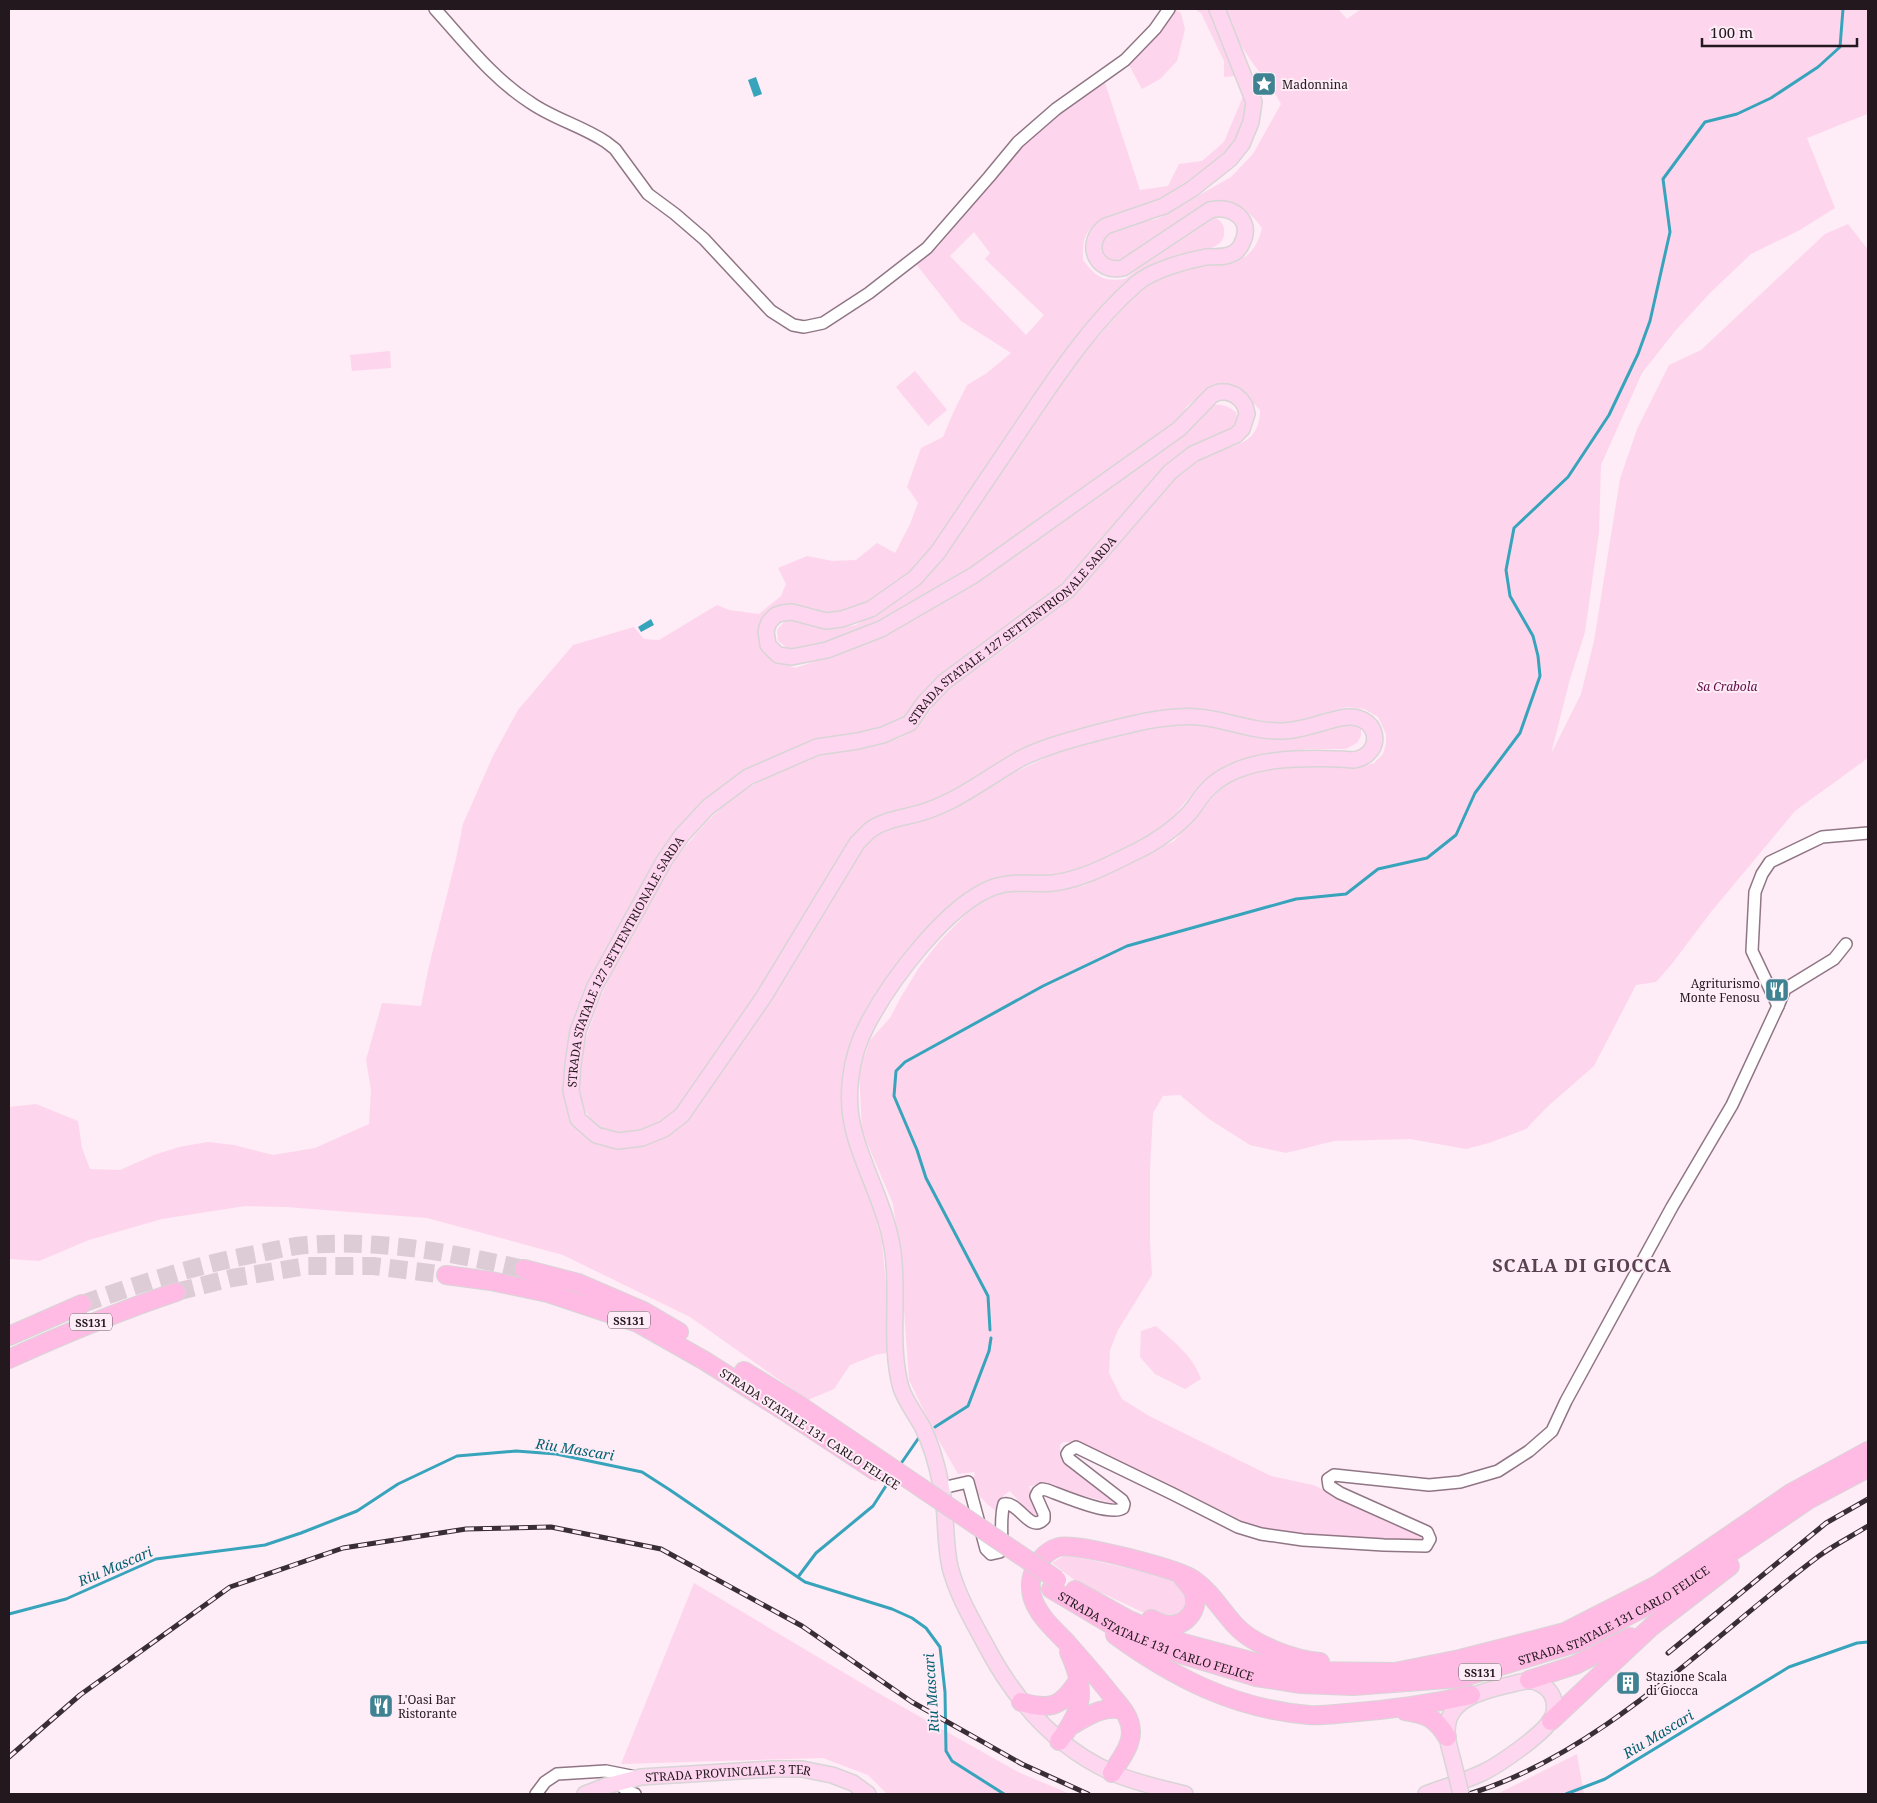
<svg xmlns="http://www.w3.org/2000/svg" width="1877" height="1803" viewBox="0 0 1877 1803" font-family="'Noto Serif',serif">
	<style>
		.green { fill: #fdd6ed; fill-rule: evenodd }
		.water { fill: #37a4bb }
		.lines { fill: none; stroke-linecap: round; stroke-linejoin: round }
		.stream { stroke: #37a4bb; stroke-width: 3 }
		.highway-tunnel { stroke: #ddccd6; stroke-width: 18; stroke-dasharray: 18 9; stroke-linecap: butt }
		.minor-casing { stroke: #907685; stroke-width: 14 }
		.major-casing { stroke: #d7d5d6; stroke-width: 18 }
		.highway-casing { stroke: #d7d5d6; stroke-width: 20 }
		.minor { stroke: #fff; stroke-width: 11 }
		.major { stroke: #ffd6ef; stroke-width: 15 }
		.highway { stroke: #ffbbe4; stroke-width: 18 }
		.rail-casing { stroke: #392e35; stroke-width: 5 }
		.rail { stroke: #feecf6; stroke-width: 3; stroke-dasharray: 9; stroke-linecap: butt }
		.major-bridge-casing { stroke: #d7d5d6; stroke-width: 18; stroke-linecap: butt }
		.highway-bridge-casing { stroke: #d7d5d6; stroke-width: 20; stroke-linecap: butt }
		.major-bridge { stroke: #ffd6ef; stroke-width: 15 }
		.highway-bridge { stroke: #ffbbe4; stroke-width: 18 }
		.labels { text-anchor: middle; dominant-baseline: central; stroke-width: 4; stroke-linejoin: round; paint-order: stroke }
		.shield { fill: #feecf6; stroke: #64585f; stroke-width: 1 }
		.shield-label { font-size: 11px; font-weight: bold; fill: #22181e }
		.poi-label { font-size: 12px; fill: #22181e; stroke: #feecf6; text-anchor: start }
		.street-label { font-size: 12px; fill: #22181e; stroke: #feecf6 }
		.park-label { font-size: 12px; font-style: italic; fill: #610e4a; stroke: #feecf6 }
		.water-label { font-size: 14px; font-style: italic; fill: #046171; stroke: #feecf6 }
		.district-label { font-size: 18px; font-weight: bold; letter-spacing: 1px; fill: #594250; stroke: #feecf6 }
	</style>
	<rect width="100%" height="100%" fill="#feecf6"/>
	<g class="green">
		<path d="M1175 9 1181 13 1185 29 1177 61 1160 79 1142 89 1128 63Z"/>
		<path d="M1194 9H1210L1238 76 1224 77V61L1201 13Z"/>
		<path d="M1227 9H1338L1347 19 1361 9H1868V112L1867 114 1807 138 1835 208 1800 230 1751 254 1711 292 1675 331 1642 373 1601 465 1599 532 1585 632 1570 679 1551 754 1581 694 1594 641 1620 479 1637 429 1669 365 1701 350 1825 234 1848 224 1866 247 1868 248V758L1795 811 1711 912 1671 965 1656 982 1636 985 1594 1066 1547 1107 1526 1129 1489 1143 1466 1149 1410 1139 1334 1141 1286 1153 1250 1145 1209 1119 1180 1095 1163 1096 1153 1113 1150 1170V1241L1152 1275 1118 1330 1110 1350 1109 1373 1122 1399 1149 1416 1271 1476 1313 1485 1414 1530 1421 1535 1422 1539 1418 1542 1347 1539 1273 1532 1231 1520 1079 1442H1063L1060 1445V1453L1067 1460 1121 1505 1039 1485 1029 1486 1041 1515 1037 1518 1029 1513 1010 1491C1002 1495 999 1502 996 1511L988 1505 972 1488 975 1472 958 1474 935 1434 909 1380 900 1253 893 1204 862 1131 859 1072 870 1040 890 1018 901 997 920 966 940 941 965 915 984 899 1006 890 1083 886 1174 841 1214 796 1232 779 1244 773 1302 765 1361 767 1374 763 1383 754 1386 744V734L1378 717 1364 709 1347 707 1291 723H1269L1207 712 1123 719 944 797 915 809 871 821 855 833C827 879 801 927 772 973 751 1007 726 1038 703 1070 691 1087 682 1111 664 1123 645 1136 611 1140 595 1123 588 1116 582 1107 580 1097 567 1042 643 906 675 860 694 835 716 809 742 792 766 776 795 762 823 755 851 748 883 749 909 733 925 724 930 707 943 695 957 681 974 671 990 659 1016 641 1043 621 1065 599 1106 559 1138 512 1180 473 1185 468 1191 461 1196 458 1198 457 1209 454 1210 453 1237 445 1260 443 1260 410L1241 391 1209 389 1187 406 1175 426 995 553 896 615 807 650 787 648 778 641 777 630 784 622 790 620 816 627 834 629 856 625 893 603 918 584 932 571 954 541 1072 366 1127 304 1151 282 1175 272 1245 257C1255 249 1259 241 1262 228 1247 206 1228 200 1202 205L1131 257 1115 264 1104 257 1099 245 1111 229 1157 219 1231 177 1253 154 1281 104C1263 71 1234 48 1227 9Z"/>
		<path d="M1104 80 1140 190 1168 186 1179 164 1202 161 1224 142 1244 94C1247 110 1246 123 1239 138 1228 161 1168 197 1144 207 1130 213 1102 217 1091 228 1082 238 1083 248 1083 260 1096 277 1103 282 1125 279L1196 223 1212 216C1218 219 1223 222 1224 229 1227 250 1200 250 1186 253 1176 255 1166 258 1157 262 1145 268 1135 278 1125 285L916 571 860 608 838 613H822L790 603 779 607 767 621 773 659 795 668 853 649 875 639 993 572 1066 516 1173 443C1178 439 1182 436 1186 433 1202 416 1210 393 1236 412L1237 419 1233 429 1194 448 1064 588 907 718 896 725 739 775 641 890 609 943 580 1007 567 1058 564 1086 568 1108 591 1139 601 1145 626 1147 655 1141 677 1126 866 842 889 828 915 823 946 813 1009 775 1064 749 1147 726 1197 722 1270 737 1295 738 1351 723 1361 728V736L1357 743 1346 749H1307L1226 765 1200 784 1168 823 1140 843 1099 863 1067 875 995 879 968 895 930 929 888 975 852 1038 845 1074 844 1108 855 1161 873 1208 882 1242 887 1296V1353L875 1355 850 1365 834 1389 808 1400 690 1317 563 1255 427 1218 286 1207 245 1206 162 1219 89 1240 39 1261 9 1259V1107L36 1104 78 1121 82 1148 90 1169 120 1170 154 1155 179 1147 208 1142 234 1145 273 1155 315 1148 369 1124 371 1090 366 1060 382 1003 421 1006 429 966 456 859 463 824 493 756 518 710 573 645 634 627 644 639 659 640 717 605 729 610 759 614 781 596 786 584 778 568 807 556 832 561 856 560 877 543 895 553 910 524 918 503 907 487 921 448 943 437 953 413 967 385 987 373 1011 353 961 321 916 264 938 247 1024 144 1076 101ZM974 232 990 253 985 259 1044 315 1026 335 950 256Z"/>
		<path d="M390 351 391 368 352 371 350 355Z"/>
		<path d="M915 371 947 410 928 426 896 387Z"/>
		<path d="M1156 1326C1174 1342 1193 1356 1201 1379L1185 1389 1155 1374 1140 1357 1141 1331Z"/>
		<path d="M1064 1556H1074L1179 1580 1188 1601 1181 1618 1151 1616 1104 1594 1085 1588 1052 1563Z"/>
		<path d="M694 1583 878 1693 1018 1772 1070 1794H887L868 1775 823 1758 621 1764Z"/>
		<path d="M1577 1754 1584 1794H1497Z"/>
	</g>
	<g class="water">
		<path d="M756 77 762 94 754 97 748 80Z"/>
		<path d="M651 619 654 625 641 632 638 627Z"/>
	</g>
	<g class="lines">
		<g class="stream">
			<path d="M990 1330 988 1296 926 1178 917 1150 894 1096 896 1071 905 1062 1043 986 1127 946 1296 899 1346 894 1378 869 1427 858 1456 835 1475 793 1520 733 1540 676 1538 656 1533 636 1510 596 1506 570 1514 528 1568 477 1609 415 1638 354 1650 321 1670 232 1663 179 1705 122 1737 114 1771 98 1818 67 1840 47 1843 9"/>
			<path d="M935 1427 968 1406 989 1351 991 1338"/>
			<path d="M900 1465 920 1436"/>
			<path d="M798 1577 816 1553 873 1506 893 1475"/>
			<path d="M9 1614 66 1599 156 1559 265 1545 301 1533 357 1511 398 1484 457 1456 516 1451 556 1454 642 1472 670 1490 805 1582 892 1609 912 1618 926 1628 940 1647 945 1692 946 1751 952 1761 1004 1794"/>
			<path d="M1566 1794 1605 1779 1789 1667 1857 1643 1868 1642"/>
		</g>
		<g class="highway-tunnel">
			<path d="M176 1292 232 1278 307 1266H373L446 1275"/>
			<path d="M82 1304C142 1283 199 1264 261 1253 276 1250 291 1246 306 1245 380 1239 453 1253 524 1269"/>
		</g>
		<defs>
			<g id="minor">
				<path d="M435 9C465 42 493 79 531 103 554 119 582 126 606 142L615 149 648 194 675 214 704 239 771 311 793 325 804 327 823 323 869 293 927 248 989 177 1018 142 1056 109 1125 60 1155 29 1169 9"/>
				<path d="M1846 944 1834 959 1785 989 1778 1006 1752 951 1755 892 1762 874 1770 862 1822 837 1868 833"/>
				<path d="M942 1488 968 1482 986 1549 991 1554 1000 1552C1004 1537 999 1520 1004 1504 1019 1501 1030 1534 1044 1519V1514L1036 1496 1038 1492 1042 1489 1047 1490C1061 1495 1111 1517 1123 1508L1124 1504 1122 1500 1069 1459 1067 1454 1069 1451 1076 1447 1173 1494 1238 1527 1261 1534 1303 1540 1384 1545 1426 1546 1430 1539 1427 1532 1340 1493 1329 1486 1328 1479 1334 1475 1429 1485 1460 1482 1498 1471 1529 1451 1552 1431 1566 1401 1672 1207 1732 1105 1778 1006"/>
				<path d="M620 1783 626 1791 635 1794"/>
				<path d="M536 1794 545 1782 557 1774 606 1771 636 1777"/>
			</g>
			<g id="major">
				<path id="s1" d="M585 1794 606 1786 641 1777 773 1769H802L832 1775 853 1783 868 1794"/>
				<path id="s2" d="M1185 1794C1161 1788 1136 1783 1113 1773 1054 1747 1013 1698 984 1642 971 1618 957 1594 950 1567 944 1540 947 1511 941 1485 937 1465 932 1446 923 1428 916 1415 906 1402 901 1388 889 1345 899 1298 893 1253 888 1213 868 1178 856 1139 844 1101 849 1058 868 1023 891 980 947 904 994 887 1014 880 1033 885 1053 883 1084 879 1110 864 1137 851 1156 842 1177 827 1191 811 1197 803 1202 794 1210 787 1243 755 1311 757 1354 760 1387 754 1379 710 1341 718 1321 722 1302 731 1282 731 1246 732 1214 713 1177 717 1148 719 1120 727 1092 734 1067 741 1043 747 1020 759 997 772 975 788 952 800 942 805 931 810 920 813 904 818 885 819 870 830 866 834 861 839 857 843L763 998 682 1115 664 1129 642 1138 618 1141 596 1135 578 1119 571 1091 573 1064 578 1031 595 986 664 861 682 835 708 807 748 777 817 747 858 741 883 735 910 723 924 703 944 682 1068 590 1170 472 1193 454 1236 435 1242 429 1247 414 1245 406 1241 400 1235 395 1227 392H1219L1212 395 1179 429 974 575 881 629 827 650 792 657 778 655 768 645 766 631 769 622 776 615 782 613 792 612 826 621 842 619 871 609 915 578 938 552C969 506 1000 460 1031 414 1062 368 1094 321 1136 284 1152 270 1185 261 1206 257 1213 256 1221 258 1229 255 1235 253 1240 249 1242 243 1254 220 1231 204 1210 210L1123 268C1095 274 1083 242 1106 226L1164 206 1192 189 1230 159 1242 144 1251 122 1254 102 1217 9"/>
				<path d="M1426 1794C1445 1787 1465 1781 1484 1772 1500 1764 1542 1735 1551 1720 1555 1714 1555 1707 1554 1701 1551 1688 1541 1683 1529 1680 1504 1687 1453 1692 1448 1723 1445 1736 1450 1749 1453 1761"/>
			</g>
			<g id="highway">
				<path d="M524 1269 578 1283 643 1311 679 1332"/>
				<path d="M446 1275 491 1281 548 1293 638 1323 705 1361 792 1416"/>
				<path d="M9 1336 82 1304"/>
				<path d="M9 1359C64 1334 119 1311 176 1292"/>
				<path d="M744 1371 799 1405"/>
				<path id="s3" d="M1051 1589 1120 1630 1180 1654 1256 1677 1301 1684 1353 1686 1461 1678 1576 1643 1668 1595 1808 1500 1868 1468"/>
				<path d="M1075 1590 1129 1620 1183 1643 1261 1664 1300 1671 1395 1672 1460 1659 1565 1632 1657 1585 1791 1493 1868 1451"/>
				<path d="M1151 1619C1157 1622 1163 1625 1169 1625 1186 1626 1199 1610 1194 1594 1192 1587 1187 1583 1183 1578"/>
				<path d="M1115 1635C1174 1678 1235 1709 1309 1715 1321 1716 1335 1714 1347 1713 1389 1710 1430 1704 1471 1695"/>
				<path d="M1529 1680 1575 1665 1630 1637"/>
				<path d="M1021 1702C1052 1711 1062 1706 1079 1679"/>
				<path d="M1405 1711C1426 1714 1436 1718 1447 1737"/>
				<path d="M1551 1721 1651 1627 1730 1566"/>
				<path d="M1072 1725C1088 1716 1104 1705 1123 1710"/>
				<path d="M1059 1741C1084 1710 1086 1689 1069 1652"/>
				<path d="M1112 1773C1119 1761 1131 1747 1131 1732 1131 1717 1121 1707 1112 1696 1098 1678 1083 1661 1068 1644 1056 1631 1039 1617 1033 1599 1031 1594 1030 1582 1032 1577 1035 1564 1045 1551 1059 1547 1075 1542 1179 1569 1194 1580 1211 1592 1221 1610 1235 1625 1253 1645 1294 1660 1320 1662"/>
			</g>
		</defs>
		<use href="#minor" class="minor-casing"/>
		<use href="#major" class="major-casing"/>
		<use href="#highway" class="highway-casing"/>
		<use href="#minor" class="minor"/>
		<use href="#major" class="major"/>
		<use href="#highway" class="highway"/>
		<defs>
			<g id="rail">
				<path d="M1668 1653 1826 1523 1868 1499"/>
				<path d="M9 1757 80 1695 230 1587 343 1548 466 1529 551 1527 661 1549 802 1626 912 1702 1022 1764 1088 1794"/>
				<path d="M1469 1794C1601 1754 1711 1637 1819 1556 1834 1545 1852 1536 1868 1526"/>
			</g>
		</defs>
		<use href="#rail" class="rail-casing"/>
		<use href="#rail" class="rail"/>
		<defs>
			<path id="major-bridge" d="M1453 1761 1461 1794"/>
			<g id="highway-bridge">
				<path d="M799 1405 1057 1580"/>
				<path d="M792 1416 877 1472"/>
			</g>
		</defs>
		<use href="#major-bridge" class="major-bridge-casing"/>
		<use href="#highway-bridge" class="highway-bridge-casing"/>
		<use href="#major-bridge" class="major-bridge"/>
		<use href="#highway-bridge" class="highway-bridge"/>
	</g>
	<defs>
		<symbol id="sight-square" viewBox="-11 -11 22 22"><rect x="-9" y="-9" width="18" height="18" rx="4" fill="#3f8392" stroke="#feecf6"/><path d="M0-6L1.8-2.2L6-1.7L2.9 1.2L3.7 5.4L0 3.3L-3.7 5.4L-2.9 1.2L-6-1.7L-1.8-2.2Z" fill="#fff"/></symbol>
		<symbol id="restaurant-square" viewBox="-11 -11 22 22"><rect x="-9" y="-9" width="18" height="18" rx="4" fill="#3f8392" stroke="#feecf6"/><path d="M-5-6h1v4h1v-4h1v4h1v-4h1v5L-1.5 .5V6h-2V.5L-5-1ZM5-6V6H3V1.5H1.5Q1.5-4 5-6Z" fill="#fff"/></symbol>
		<symbol id="building-square" viewBox="-11 -11 22 22"><rect x="-9" y="-9" width="18" height="18" rx="4" fill="#3f8392" stroke="#feecf6"/><path d="M-4-6H4V6H1V3H-1V6H-4ZM-2.5-4.3h1.7v1.8h-1.7ZM.8-4.3h1.7v1.8H.8ZM-2.5-1h1.7V.8h-1.7ZM.8-1h1.7V.8H.8Z" fill="#fff"/></symbol>
	</defs>
	<g fill-rule="evenodd">
		<use href="#sight-square" x="1250" y="70" width="28" height="28"/>
		<use href="#restaurant-square" x="1763" y="976" width="28" height="28"/>
		<use href="#building-square" x="1614" y="1669" width="28" height="28"/>
		<use href="#restaurant-square" x="367" y="1692" width="28" height="28"/>
	</g>
	<g class="labels">
		<g class="shield">
			<rect x="608" y="1311.5" width="42" height="17" rx="4"/>
			<rect x="70" y="1313.5" width="42" height="17" rx="4"/>
			<rect x="1459" y="1663.5" width="42" height="17" rx="4"/>
		</g>
		<g class="shield-label">
			<text x="629" y="1320">SS131</text>
			<text x="91" y="1322">SS131</text>
			<text x="1480" y="1672">SS131</text>
		</g>
		<g class="poi-label">
			<text x="1282" y="84">Madonnina</text>
			<text x="1760" y="983" text-anchor="end">Agriturismo<tspan x="1760" dy="14">Monte Fenosu</tspan></text>
			<text x="1646" y="1676">Stazione Scala<tspan x="1646" dy="14">di Giocca</tspan></text>
			<text x="398" y="1699">L'Oasi Bar<tspan x="398" dy="14">Ristorante</tspan></text>
		</g>
		<g class="street-label">
			<text stroke="none"><textPath href="#s2" startOffset="3241">STRADA STATALE 127 SETTENTRIONALE SARDA</textPath></text>
			<text stroke="none"><textPath href="#s2" startOffset="2701">STRADA STATALE 127 SETTENTRIONALE SARDA</textPath></text>
			<text transform="translate(810 1429) rotate(33)">STRADA STATALE 131 CARLO FELICE</text>
			<text stroke="none"><textPath href="#s3" startOffset="596">STRADA STATALE 131 CARLO FELICE</textPath></text>
			<text stroke="none"><textPath href="#s3" startOffset="116">STRADA STATALE 131 CARLO FELICE</textPath></text>
			<text stroke="none"><textPath href="#s1" startOffset="146">STRADA PROVINCIALE 3 TER</textPath></text>
		</g>
		<g class="park-label">
			<text x="1727" y="686">Sa Crabola</text>
		</g>
		<g class="water-label">
			<text transform="translate(575 1449) rotate(9)">Riu Mascari</text>
			<text transform="translate(115 1566) rotate(-23)">Riu Mascari</text>
			<text transform="translate(931 1693) rotate(-94)">Riu Mascari</text>
			<text transform="translate(1658 1734) rotate(-31)">Riu Mascari</text>
		</g>
		<g class="district-label">
			<text x="1582" y="1265">SCALA DI GIOCCA</text>
		</g>
	</g>
	<rect width="1877" height="1803" fill="none" stroke="#22181e" stroke-width="20"/>
	<path d="M1702 38v8h155v-8" fill="none" stroke="#22181e" stroke-width="2.5"/>
	<text x="1710" y="38" font-size="15" fill="#22181e" stroke="#feecf6" stroke-width="4" paint-order="stroke">100 m</text>
</svg>
